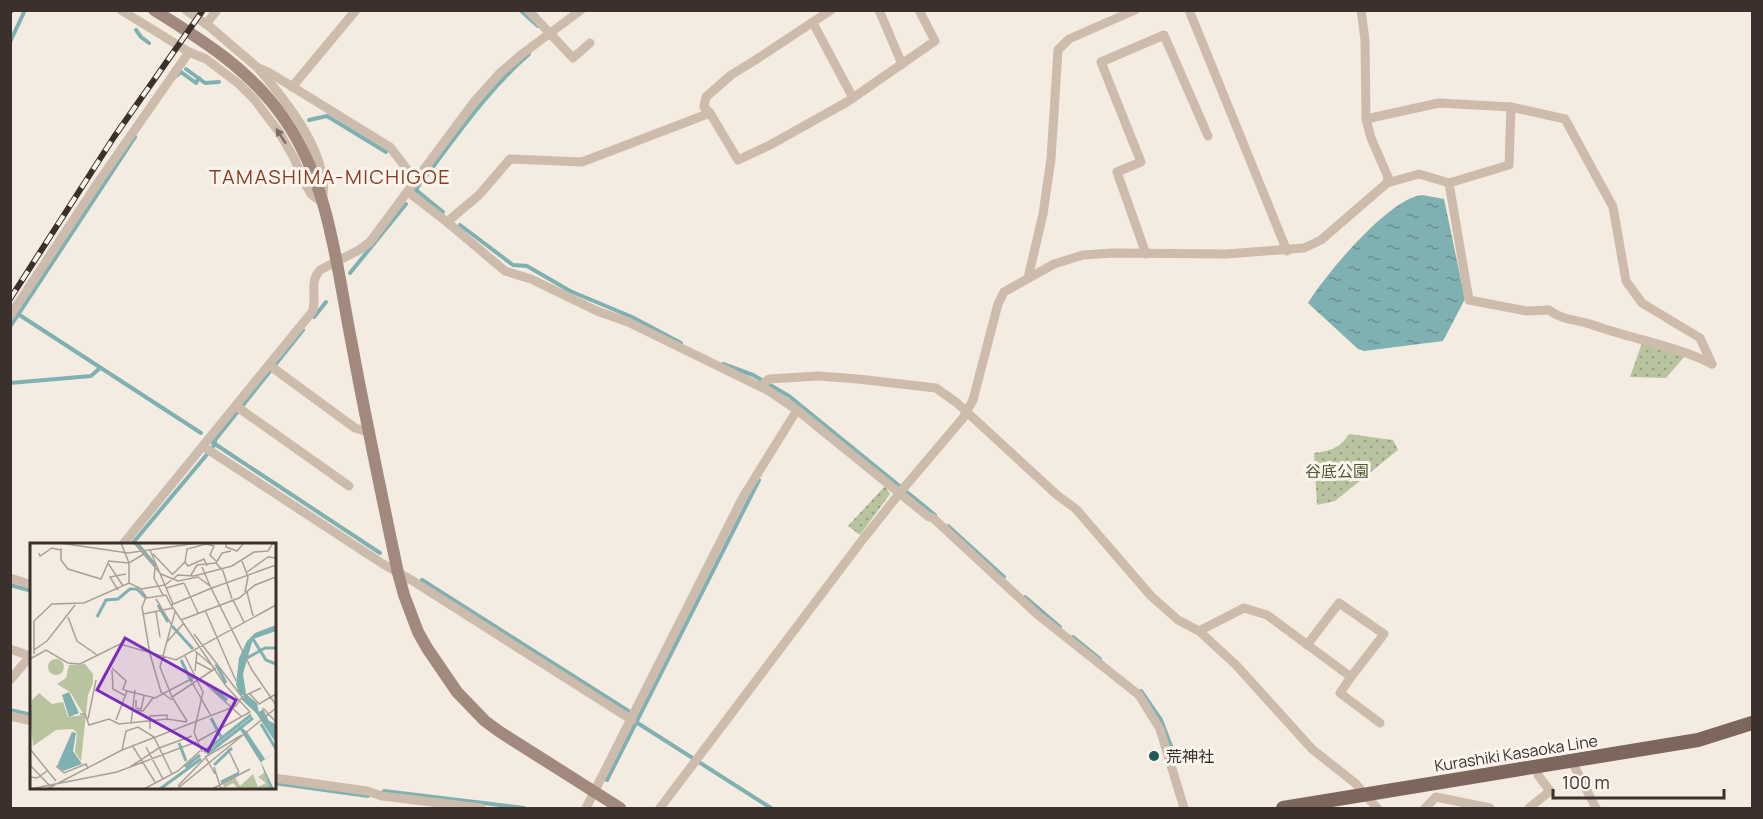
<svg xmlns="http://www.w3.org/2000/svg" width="1763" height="819" viewBox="0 0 1763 819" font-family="Manrope,'Noto Sans JP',sans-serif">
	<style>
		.park { fill: url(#park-dots) }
		.water { fill: url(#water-ripples) }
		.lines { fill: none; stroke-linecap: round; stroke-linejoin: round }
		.stream { stroke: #7fb0b2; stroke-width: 4 }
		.street { stroke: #cdbbac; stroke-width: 9 }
		.secondary { stroke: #a18a7d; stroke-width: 12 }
		.primary { stroke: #7d675c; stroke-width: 14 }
		.rail-casing { stroke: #3b302b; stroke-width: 6 }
		.rail { stroke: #fbf5ee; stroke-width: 4; stroke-dasharray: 11; stroke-linecap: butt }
		.oneway { fill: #7d6f65 }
		.poi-dot { fill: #1f5a5e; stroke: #fbf5ee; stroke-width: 2 }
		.labels { text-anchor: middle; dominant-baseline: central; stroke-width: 6; stroke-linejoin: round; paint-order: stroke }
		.park-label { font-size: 16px; fill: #4a5a2e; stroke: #fbf5ee }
		.street-label { font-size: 16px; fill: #3b302b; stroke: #fbf5ee }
		.poi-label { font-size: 16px; fill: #3b302b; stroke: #fbf5ee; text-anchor: start }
		.quarter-label { font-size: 20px; letter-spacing: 1.5px; fill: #8c3b22; stroke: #fbf5ee }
		.inset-river { fill: none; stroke: #7fb0b2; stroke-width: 3 }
		.inset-road { fill: none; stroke: #aaa098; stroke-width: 1.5 }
		.view { fill: #7b2cbf; fill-opacity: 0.15; stroke: #7b2cbf; stroke-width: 3 }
		.inset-edge { fill: none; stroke: #3b302b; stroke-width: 3 }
	</style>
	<defs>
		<pattern id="park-dots" width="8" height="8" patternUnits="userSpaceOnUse" patternTransform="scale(1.5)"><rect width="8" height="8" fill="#b8c4a0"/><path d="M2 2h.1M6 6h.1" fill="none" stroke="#97a083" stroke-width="1.8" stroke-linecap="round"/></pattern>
		<pattern id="water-ripples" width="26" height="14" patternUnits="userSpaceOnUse" patternTransform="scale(1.5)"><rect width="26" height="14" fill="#7fb0b2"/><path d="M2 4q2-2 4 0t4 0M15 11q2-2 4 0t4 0" fill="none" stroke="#699091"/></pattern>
	</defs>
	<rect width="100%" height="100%" fill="#f4ebe1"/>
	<g class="park">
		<path d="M1642 343 1685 356 1666 378 1630 377Z"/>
		<path d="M1349 434 1393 440 1398 450 1335 501 1317 505 1314 453C1331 451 1340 448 1349 434Z"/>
		<path d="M885 486 890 494 860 535 848 526Z"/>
	</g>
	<path class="water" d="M1422 195 1444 199 1465 299 1443 341 1364 351 1358 349 1308 303C1325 275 1389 198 1422 195Z"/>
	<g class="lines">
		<g class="stream">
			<path d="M520 10 538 26"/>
			<path d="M136 30 141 37 149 43"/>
			<path d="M10 42 25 10"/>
			<path d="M186 69 205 83 219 82"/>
			<path d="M176 76 181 72 196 83 199 78"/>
			<path d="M309 120 327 116 386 152"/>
			<path d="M424 179C457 135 488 90 529 54"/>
			<path d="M416 190 443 212"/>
			<path d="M415 192 423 178"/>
			<path d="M460 225 513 265 527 266 570 291 632 317 681 343"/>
			<path d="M350 273 406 204"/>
			<path d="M18 314 201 433"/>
			<path d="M314 317 326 302"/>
			<path d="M10 327 135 137"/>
			<path d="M723 364 753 375 789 396 935 515"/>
			<path d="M10 383 91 376 100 368"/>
			<path d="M212 442 380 553"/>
			<path d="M948 526 1004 577"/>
			<path d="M132 544 204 458 215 444V440L303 330"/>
			<path d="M422 580 630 712"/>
			<path d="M10 585 32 591"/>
			<path d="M1025 597 1060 627"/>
			<path d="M1073 637 1100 659"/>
			<path d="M1141 691 1161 720 1177 762"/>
			<path d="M10 710 32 715"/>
			<path d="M636 722 771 808"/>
			<path d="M607 780 759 480"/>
			<path d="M274 783 368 796"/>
			<path d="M384 791 524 808"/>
		</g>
		<g class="street">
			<path d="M121 10 189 52 206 59 239 84 254 99 279 132 294 158 305 184 311 194 322 202C332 156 286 101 258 68"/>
			<path d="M186 10 210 27 258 68 270 73 390 147 416 181"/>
			<path d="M528 10 573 58 590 43"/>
			<path d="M831 10 757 59 731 75 706 97 704 107 710 113 738 160 770 145 847 102 935 41 919 10"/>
			<path d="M879 10 902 64"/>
			<path d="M1189 10 1287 251"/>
			<path d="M1361 10 1365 40 1366 119 1371 138 1388 177 1387 183"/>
			<path d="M813 23 853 98"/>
			<path d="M206 24 217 10"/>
			<path d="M292 87 356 10"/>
			<path d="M1366 119 1439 103 1511 107 1565 119 1613 207 1626 281 1642 303 1700 338 1712 364"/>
			<path d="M1449 183 1509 165 1511 107"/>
			<path d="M408 192 447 222 505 271 531 279 597 311 628 322 769 391 797 410 929 517 933 518 1038 615 1139 695 1160 729 1184 808"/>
			<path d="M447 222 479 195 510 159 582 162 710 113"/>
			<path d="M1146 254 1117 172 1141 162 1101 62 1164 35 1208 136"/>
			<path d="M1028 278 1043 214 1051 159 1058 50 1069 39 1135 10"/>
			<path d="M10 316 99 181 189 52"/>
			<path d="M269 365 355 428 368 432"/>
			<path d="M761 386 769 379 818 376 858 379 936 388 957 403 1057 495 1076 509 1151 596 1178 620 1199 631 1236 665 1312 749 1355 783 1377 808"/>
			<path d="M236 406 349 486"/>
			<path d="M204 447 383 564 413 581 632 720"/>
			<path d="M123 544 312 312C318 298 308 283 320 270L359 250 370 242 474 102 499 74 522 54 581 10"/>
			<path d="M10 578 32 585"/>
			<path d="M1199 631 1244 608 1267 615 1351 677 1340 693 1380 723"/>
			<path d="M1307 645 1339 603 1384 634 1351 677"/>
			<path d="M10 649 30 656"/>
			<path d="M10 680 32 654"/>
			<path d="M10 716 32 721"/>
			<path d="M1571 760 1596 808"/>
			<path d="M274 778 367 791 382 796 481 808"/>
			<path d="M586 808 743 497 797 410"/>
			<path d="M660 808 860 543 902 490 963 418 973 400 998 304 1004 292 1054 264 1083 255 1113 253 1226 254 1304 248 1321 240 1387 183 1419 174 1449 183 1469 300 1527 311 1549 310C1563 321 1577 319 1593 325 1632 339 1674 345 1712 364"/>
			<path d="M1425 808 1436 797 1490 808"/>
			<path d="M1529 808 1550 791 1538 775"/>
		</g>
		<path class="secondary" d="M154 10C204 41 252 71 285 120 330 185 337 270 352 345 366 421 382 497 398 573L404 595 418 632 427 648 457 692 485 721 500 732 620 808"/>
		<path class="primary" d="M1283 808 1698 740 1752 723"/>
		<defs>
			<g id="rail">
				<path d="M10 11 11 10"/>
				<path d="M10 299 114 137 203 10"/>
			</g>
		</defs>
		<use href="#rail" class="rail-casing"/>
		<use href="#rail" class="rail"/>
	</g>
	<defs><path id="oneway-solid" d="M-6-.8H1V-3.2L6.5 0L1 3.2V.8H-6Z" transform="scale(1.5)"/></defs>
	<use class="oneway" href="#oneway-solid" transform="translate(281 136) rotate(-123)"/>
	<circle class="poi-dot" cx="1154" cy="756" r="6"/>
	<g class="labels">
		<g class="park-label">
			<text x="1337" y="471">谷底公園</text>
		</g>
		<g class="street-label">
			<text transform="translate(1516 753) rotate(-9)">Kurashiki Kasaoka Line</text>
		</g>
		<g class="poi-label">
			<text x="1166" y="756">荒神社</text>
		</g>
		<g class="quarter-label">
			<text x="330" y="176">TAMASHIMA-MICHIGOE</text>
		</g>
	</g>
	<g transform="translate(30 543)">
		<rect width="246" height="246" fill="#f4ebe1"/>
		<path d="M18 124a8 8 0 1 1 16 0a8 8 0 1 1-16 0ZM233 226 240 246H208L203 240 194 245 193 241 205 234 210 243 223 231 228 244 236 240 228 234 234 230Z" fill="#b8c4a0"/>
		<path d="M55 121 63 131V140L58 152 51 218 45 209 47 190 43 186 26 187 3 203 0 171 2 157 9 150 22 161 33 159 38 174 54 172 40 149 27 141 36 135 39 122Z" fill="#b8c4a0"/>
		<path d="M246 82V88L223 96 213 131 216 151 227 160 229 169 233 166 239 178 246 181V200L226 170 211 156 215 153 209 151 206 141 209 115 217 98 225 90ZM39 149 49 170 39 174 32 152ZM206 180 217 189 235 216 246 209 231 219 244 246H240L231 220ZM42 189 46 190 43 208 52 221 33 228 27 223Z" fill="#7fb0b2"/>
		<path class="inset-river" d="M107 0 126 23M128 62 138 79M67 74 76 57 88 56 100 46H107L116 55M142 83 163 106M223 96 236 117 246 121M217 115 235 105H246M151 117 162 139M186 121 196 140M182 145 197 157M181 175 191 194M231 181 246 206M149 200 156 218M174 209 221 172M177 211 223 175M184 222 202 205M155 224 170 212M191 239 209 230M130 246 171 216"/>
		<path class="inset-road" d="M30 0 98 10 168 0M91 0 99 20V40M104 0 131 31 148 38 168 34 180 43 222 127 246 162M196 0V4L207 8 214 0M31 5V17L38 26 71 36 78 20 93 43M120 7 143 61M9 10 10 13 22 5 30 7M123 11 143 32M78 18 99 20 114 11M212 18 218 34 215 49M155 19 157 6 176 1 184 3 180 12 186 18M186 20 193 28 202 56M172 24 180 43M125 25 124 35 133 52M217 29 238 14 246 15M142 32 155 19 158 23 174 16 177 23M161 32 167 22 186 20 192 10 201 8M154 40 168 70M135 42 148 32 164 33 202 23 224 9 238 8 243 0M136 45 154 40M182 45 246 22M111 46 135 42M88 47 80 34 96 31M217 49 223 73M116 54 112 64 120 111 131 149 142 157M126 56 141 81M203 57 214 79M141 62 196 143 220 169 168 198M175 67 206 138M126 69 130 94M145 69 130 124 142 154 157 178M113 71 143 65M38 74 47 98 67 112M151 77 209 55 225 42 246 34M164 91 212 154M136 100 153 81M4 107 17 98 45 62M165 108 184 124M4 111V78L22 61 54 60 99 40 110 45 117 55 136 52 141 62 182 45M155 113 173 149 164 189 172 209M0 116 16 107 38 120 50 121 90 101 146 117 246 62M166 119 183 128M82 125 96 138 93 146 97 148 86 177M82 127 83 146 96 153M165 128 167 109M170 136 212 174M163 141 181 173M97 148 125 155 165 134M220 151 229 161 246 151M142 154 186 125M106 157V165L111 166 114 153M233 165 246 179M103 167 113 168 123 155M50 171H55L59 182 79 176 89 181 137 176 157 179M58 176 66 137M101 180 105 147M120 186V173L137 172V176M102 202 125 239M116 204 133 236M0 206 26 238M198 206 209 229M92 207 96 188 108 184 124 194 142 231M175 213 185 231M177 213 212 192M0 222 20 243M26 223 34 230 56 221 58 226M100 224 129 205 162 193M184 224 191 246M0 234 7 235 17 228M148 243 177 213M0 246 87 229 166 199M17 246 92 207 206 163 212 154 231 145M114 246 148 228 170 208M147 246 246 165M182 246 220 226"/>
		<path class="view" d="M95 95 206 157 178 208 67 147Z"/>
		<rect width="246" height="246" class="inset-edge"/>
	</g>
	<rect width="1763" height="819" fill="none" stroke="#3b302b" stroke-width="24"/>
	<path d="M1553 789v9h171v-9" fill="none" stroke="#3b302b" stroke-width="3"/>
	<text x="1562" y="789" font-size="18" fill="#3b302b" stroke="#fbf5ee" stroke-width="4.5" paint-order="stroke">100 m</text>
</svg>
